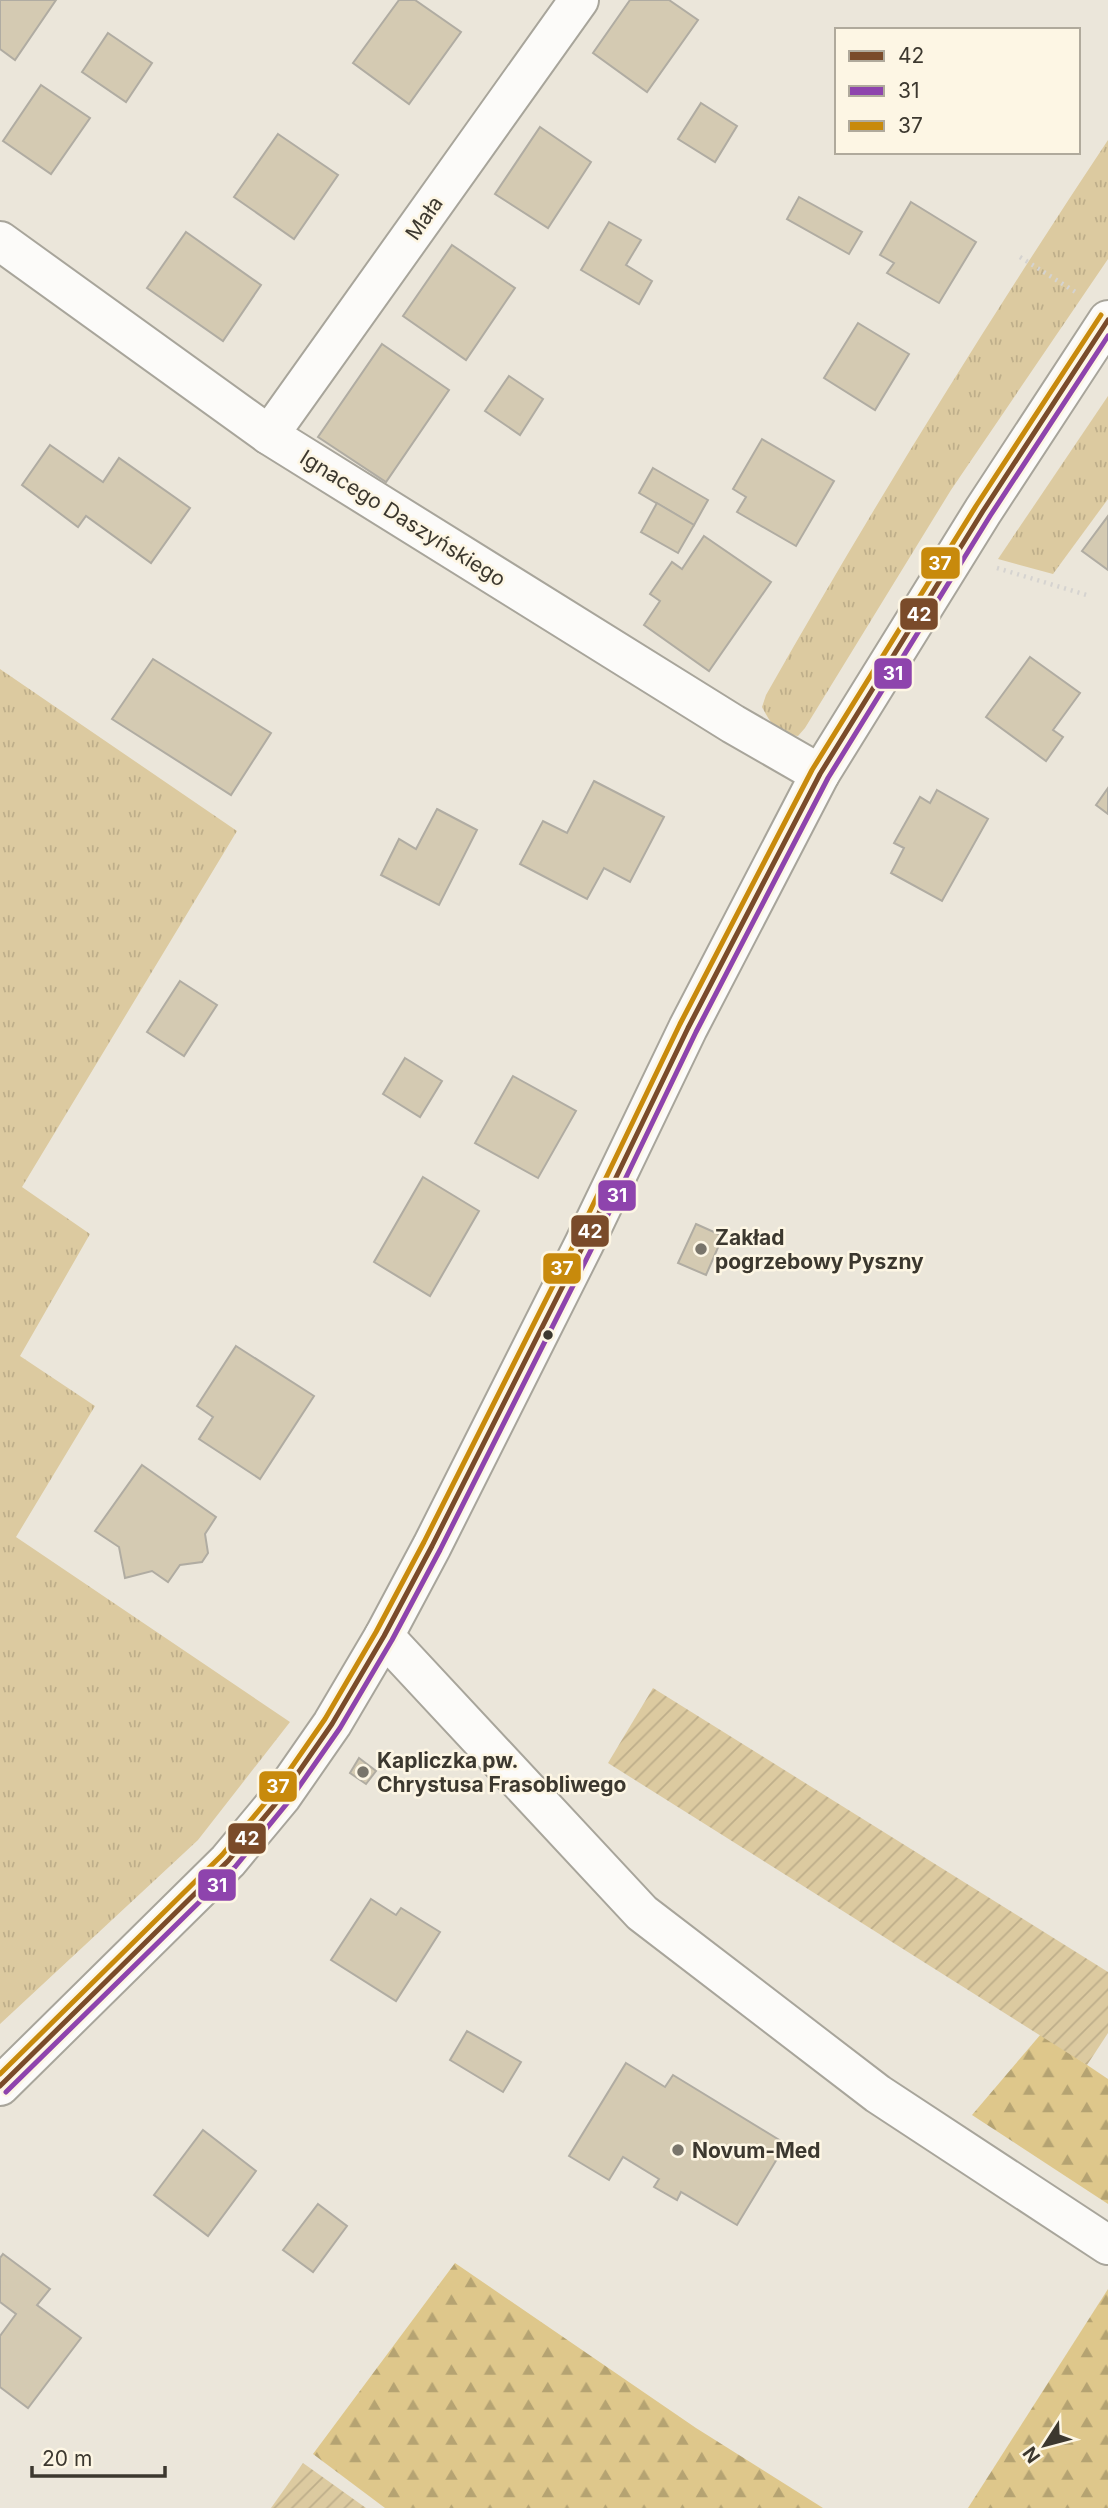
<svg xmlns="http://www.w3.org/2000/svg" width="1108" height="2508" viewBox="0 0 1108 2508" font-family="Inter,sans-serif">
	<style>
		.grass { fill: url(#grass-tufts) }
		.forest { fill: url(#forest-firs) }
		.garden { fill: url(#garden-furrows) }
		.building { fill: #d4cab2; stroke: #b0aca2; stroke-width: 2 }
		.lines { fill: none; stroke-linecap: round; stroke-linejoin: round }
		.minor-casing { stroke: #a8a59b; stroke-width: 42 }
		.tertiary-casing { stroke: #a8a59b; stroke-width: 42 }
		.path { stroke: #d5d3d0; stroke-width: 4.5; stroke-dasharray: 2 5; stroke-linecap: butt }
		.minor { stroke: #fcfbf9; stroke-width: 38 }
		.tertiary { stroke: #fcfbf9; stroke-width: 38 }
		.bus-1-casing { stroke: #fdf6e4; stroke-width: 10 }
		.bus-2-casing { stroke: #fdf6e4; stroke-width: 10 }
		.bus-3-casing { stroke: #fdf6e4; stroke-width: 10 }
		.bus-1 { stroke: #7a4b2a; stroke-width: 5 }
		.bus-2 { stroke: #8e44ad; stroke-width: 5 }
		.bus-3 { stroke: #c88a0c; stroke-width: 5 }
		.poi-dot { fill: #79756b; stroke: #fdf6e4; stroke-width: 2.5 }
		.bus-dot { fill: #3c382f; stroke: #fdf6e4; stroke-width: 2.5 }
		.labels { text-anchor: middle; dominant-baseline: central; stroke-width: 5; stroke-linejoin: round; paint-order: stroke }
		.street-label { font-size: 21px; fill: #3c382f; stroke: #fdf6e4 }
		.poi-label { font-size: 21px; font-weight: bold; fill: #3c382f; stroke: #fdf6e4; text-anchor: start }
		.line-badge { stroke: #fdf6e4; stroke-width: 2.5 }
		.badge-label { font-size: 19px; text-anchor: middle; font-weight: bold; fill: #fff }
	</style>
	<defs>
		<pattern id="grass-tufts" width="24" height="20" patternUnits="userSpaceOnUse" patternTransform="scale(1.75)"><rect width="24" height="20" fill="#dccaa0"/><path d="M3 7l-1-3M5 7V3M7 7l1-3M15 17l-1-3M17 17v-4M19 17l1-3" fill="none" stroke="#beae8a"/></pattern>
		<pattern id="forest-firs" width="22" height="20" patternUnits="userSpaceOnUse" patternTransform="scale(1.75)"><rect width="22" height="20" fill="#dec78b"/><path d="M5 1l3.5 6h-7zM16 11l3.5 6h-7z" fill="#b5a372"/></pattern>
		<pattern id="garden-furrows" width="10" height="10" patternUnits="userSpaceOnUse" patternTransform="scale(1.75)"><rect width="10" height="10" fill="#dccaa0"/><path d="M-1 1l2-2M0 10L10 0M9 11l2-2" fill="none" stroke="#beae8a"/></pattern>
	</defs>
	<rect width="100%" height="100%" fill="#ebe6da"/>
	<g class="grass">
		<path d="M1108 140V259L951 490 805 728 798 736C777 734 771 724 762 707L766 695C873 506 988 321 1108 140Z"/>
		<path d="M1108 396V499L1053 574 998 559Z"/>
		<path d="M0 669 237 831 22 1187 90 1234 20 1356 95 1406 16 1537 290 1722 198 1840 0 2024Z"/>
	</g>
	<g class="forest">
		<path d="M1041 2034 1108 2079V2204L972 2115Z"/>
		<path d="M455 2263 696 2428 823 2508H385L313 2454Z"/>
		<path d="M1108 2289V2508H968Z"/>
	</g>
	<g class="garden">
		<path d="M653 1688 1108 1972V2033L1087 2065 608 1763Z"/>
		<path d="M303 2463 366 2508H271Z"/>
	</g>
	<g class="building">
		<path d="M0 0H56L15 60 0 49Z"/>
		<path d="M399 0H415L461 32 409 104 353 63Z"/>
		<path d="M630 0H669L698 20 647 92 593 53Z"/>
		<path d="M108 33 152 63 126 102 82 72Z"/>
		<path d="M41 85 90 118 51 174 3 141Z"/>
		<path d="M701 103 737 126 715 162 678 139Z"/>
		<path d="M540 127 591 162 548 228 495 194Z"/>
		<path d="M278 134 338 175 294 239 234 197Z"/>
		<path d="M799 197 862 232 849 254 787 219Z"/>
		<path d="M911 202 976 242 939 303 887 273 894 263 880 255Z"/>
		<path d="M609 222 641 240 626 265 652 281 639 304 581 270Z"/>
		<path d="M186 232 261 285 223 341 147 288Z"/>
		<path d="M452 245 515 288 466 360 403 316Z"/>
		<path d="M858 323 909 354 875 410 824 378Z"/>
		<path d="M382 344 449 390 386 482 318 437Z"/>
		<path d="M509 376 543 399 520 435 485 411Z"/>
		<path d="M762 439 834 481 796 546 737 512 746 497 733 489Z"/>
		<path d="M50 445 103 482 119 458 190 508 151 563 86 516 78 527 22 485Z"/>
		<path d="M653 468 708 500 694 525 639 493Z"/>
		<path d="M657 503 694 525 678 553 641 532Z"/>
		<path d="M1108 516V570L1082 551Z"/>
		<path d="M704 536 771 582 709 671 644 625 660 601 650 594 672 562 682 569Z"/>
		<path d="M1030 657 1080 693 1053 730 1063 737 1046 761 986 717Z"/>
		<path d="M153 659 271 733 231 795 112 719Z"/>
		<path d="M594 781 664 817 630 882 604 868 587 899 520 864 543 821 567 833Z"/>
		<path d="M1108 788V814L1096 805Z"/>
		<path d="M937 790 988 819 942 901 891 873 904 848 894 843 920 797 930 803Z"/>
		<path d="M437 809 477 830 439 905 381 875 399 839 416 849Z"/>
		<path d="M180 981 217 1005 184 1056 147 1032Z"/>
		<path d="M405 1058 442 1081 420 1117 383 1094Z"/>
		<path d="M513 1076 576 1111 538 1178 475 1143Z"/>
		<path d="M423 1177 479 1211 430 1296 374 1262Z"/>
		<path d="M696 1224 723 1236 706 1275 678 1263Z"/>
		<path d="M236 1346 314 1396 260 1479 199 1439 213 1417 197 1406Z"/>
		<path d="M142 1465 216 1517 205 1534 208 1553 202 1562 180 1565 168 1582 152 1571 125 1578 119 1547 95 1531Z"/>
		<path d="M359 1758 376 1771 366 1784 350 1773Z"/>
		<path d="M371 1899 396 1915 401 1908 440 1932 396 2001 331 1960Z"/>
		<path d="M467 2031 521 2062 503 2092 450 2060Z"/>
		<path d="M626 2063 665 2087 673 2075 786 2144 737 2225 681 2192 677 2200 654 2187 659 2179 623 2157 609 2180 569 2156Z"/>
		<path d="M203 2130 256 2171 208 2236 154 2195Z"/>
		<path d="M318 2204 347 2226 313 2272 283 2250Z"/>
		<path d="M3 2254 50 2289 37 2305 81 2338 28 2408 0 2387V2336L16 2314 0 2302V2258Z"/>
	</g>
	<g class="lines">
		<defs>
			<g id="minor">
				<path d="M0 241 269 435 733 724 820 774"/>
				<path d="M269 435 579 0"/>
				<path d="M384 1636 642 1913 878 2094 1108 2245"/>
			</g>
			<path id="tertiary" d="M0 2086 228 1861 282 1796 332 1724 384 1636 432 1546 584 1244 688 1028 820 774 983 511 1108 320"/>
		</defs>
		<use href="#minor" class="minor-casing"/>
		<use href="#tertiary" class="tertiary-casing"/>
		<g class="path">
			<path d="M1020 257 1077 293"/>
			<path d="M997 568 1090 596"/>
		</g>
		<use href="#minor" class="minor"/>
		<use href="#tertiary" class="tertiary"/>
		<defs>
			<path id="bus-1" d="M0 2086 228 1861 282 1796 332 1724 384 1636 432 1546 584 1244 688 1028 820 774 983 511 1108 320"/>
			<path id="bus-2" d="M6 2092 235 1867 289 1801 340 1728 392 1640 440 1550 592 1248 696 1032 828 778 990 516 1108 336"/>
			<path id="bus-3" d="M0 2074 222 1855 275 1791 325 1719 376 1632 424 1542 576 1240 680 1024 812 770 976 506 1101 315"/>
		</defs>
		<use href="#bus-1" class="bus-1-casing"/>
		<use href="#bus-2" class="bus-2-casing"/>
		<use href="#bus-3" class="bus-3-casing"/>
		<use href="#bus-1" class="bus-1"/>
		<use href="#bus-2" class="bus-2"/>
		<use href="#bus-3" class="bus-3"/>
	</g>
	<g class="poi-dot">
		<circle cx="701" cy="1249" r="7"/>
		<circle cx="363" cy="1772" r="7"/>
		<circle cx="678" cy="2150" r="7"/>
	</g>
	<circle class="bus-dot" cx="548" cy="1335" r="6"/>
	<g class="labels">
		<g class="street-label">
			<text transform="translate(424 218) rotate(-55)">Mała</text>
			<text transform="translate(403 518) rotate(32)">Ignacego Daszyńskiego</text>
		</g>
		<g class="poi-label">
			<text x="715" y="1237">Zakład<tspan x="715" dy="24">pogrzebowy Pyszny</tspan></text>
			<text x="377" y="1760">Kapliczka pw.<tspan x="377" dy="24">Chrystusa Frasobliwego</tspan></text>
			<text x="692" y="2150">Novum-Med</text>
		</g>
	</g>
	<g class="line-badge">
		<rect x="920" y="546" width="41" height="34" rx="7" fill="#c88a0c"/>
		<rect x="899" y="597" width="40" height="34" rx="7" fill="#7a4b2a"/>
		<rect x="873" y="657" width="40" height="33" rx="7" fill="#8e44ad"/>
		<rect x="597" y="1179" width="40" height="33" rx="7" fill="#8e44ad"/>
		<rect x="570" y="1214" width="40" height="34" rx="7" fill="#7a4b2a"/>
		<rect x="542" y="1252" width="40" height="33" rx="7" fill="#c88a0c"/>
		<rect x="258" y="1770" width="40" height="33" rx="7" fill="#c88a0c"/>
		<rect x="227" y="1822" width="40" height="33" rx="7" fill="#7a4b2a"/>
		<rect x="197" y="1868" width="40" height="34" rx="7" fill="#8e44ad"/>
	</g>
	<g class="badge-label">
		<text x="940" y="570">37</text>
		<text x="919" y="621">42</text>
		<text x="893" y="680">31</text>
		<text x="617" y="1202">31</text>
		<text x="590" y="1238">42</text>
		<text x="562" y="1275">37</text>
		<text x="278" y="1793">37</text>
		<text x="247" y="1845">42</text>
		<text x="217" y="1892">31</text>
	</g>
	<rect x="835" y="28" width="245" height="126" fill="#fdf6e4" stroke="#b0aa9c" stroke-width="2"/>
	<rect x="849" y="51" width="35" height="10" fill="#7a4b2a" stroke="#b0aa9c" stroke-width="2"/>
	<text x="898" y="63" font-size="21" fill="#3c382f">42</text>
	<rect x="849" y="86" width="35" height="10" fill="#8e44ad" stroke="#b0aa9c" stroke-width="2"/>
	<text x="898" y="98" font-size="21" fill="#3c382f">31</text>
	<rect x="849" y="121" width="35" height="10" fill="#c88a0c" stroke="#b0aa9c" stroke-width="2"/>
	<text x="898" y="133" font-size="21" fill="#3c382f">37</text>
	<g transform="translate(1045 2445) rotate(234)" stroke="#fdf6e4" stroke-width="5" paint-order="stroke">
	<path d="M0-5L12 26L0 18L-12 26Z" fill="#3c382f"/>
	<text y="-10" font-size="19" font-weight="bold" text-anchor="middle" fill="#3c382f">N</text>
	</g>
	<path d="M32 2466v10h133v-10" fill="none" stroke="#3c382f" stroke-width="3.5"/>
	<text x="42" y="2466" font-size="21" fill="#3c382f" stroke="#fdf6e4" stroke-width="5" paint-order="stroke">20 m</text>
</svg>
